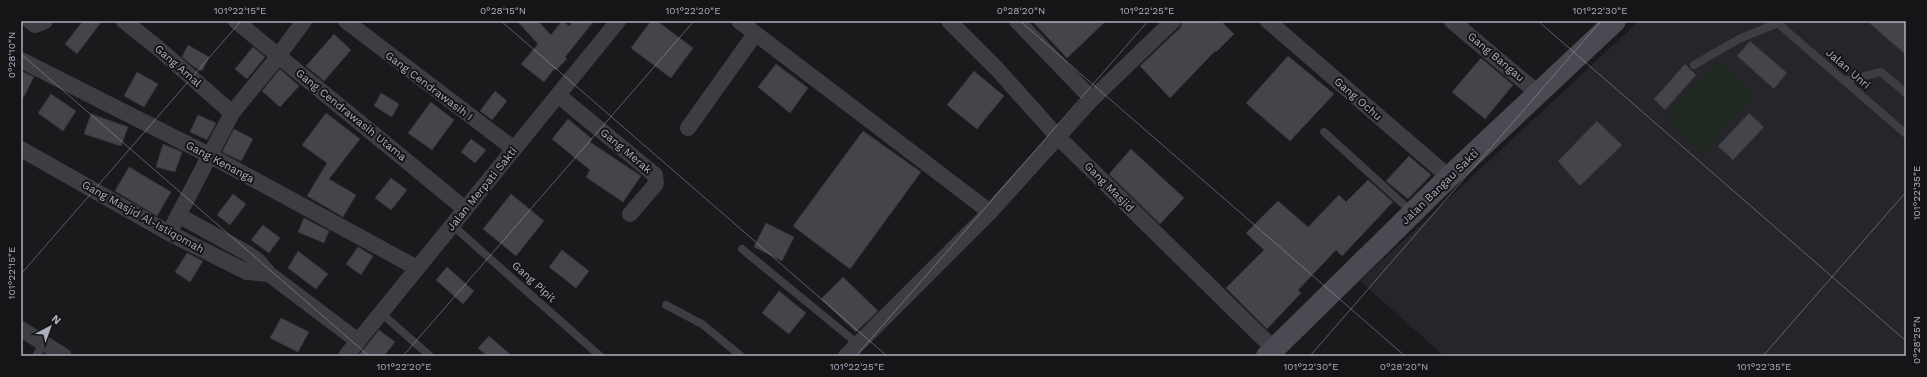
<svg xmlns="http://www.w3.org/2000/svg" width="1927" height="377" viewBox="0 0 1927 377" font-family="'Work Sans',sans-serif">
	<style>
		.built { fill: #26262a }
		.green { fill: #1f2922 }
		.building { fill: #44454a; stroke: #343439 }
		.lines { fill: none; stroke-linecap: round; stroke-linejoin: round }
		.lane { stroke: #3d3d44; stroke-width: 8 }
		.street { stroke: #3d3d44; stroke-width: 16 }
		.secondary { stroke: #494a52; stroke-width: 22 }
		.ticks { fill: none; stroke: #acb0bd; stroke-width: 1; stroke-opacity: 0.45 }
		.labels { text-anchor: middle; dominant-baseline: central; stroke-width: 4; stroke-linejoin: round; paint-order: stroke }
		.street-label { font-size: 11px; fill: #acb0bd; stroke: #151518 }
		.neatline { fill: none; stroke: #acb0bd; stroke-width: 1.5 }
		.ticks-label { font-size: 10px; text-anchor: middle; fill: #acb0bd }
	</style>
	<rect width="100%" height="100%" fill="#1a1a1d"/>
	<path class="built" d="M1639 21H1906V356H1444L1360 281Z"/>
	<path class="green" d="M1717 60 1756 94 1702 156 1664 120Z"/>
	<g class="building">
		<path d="M83 21H102L77 54 65 44Z"/>
		<path d="M517 21H538L551 35 562 21 569 26 573 21H594L565 57 567 59 556 70 554 69 544 82 521 64 538 44Z"/>
		<path d="M651 21H657L693 48 671 78 631 48Z"/>
		<path d="M1032 21H1106L1067 58Z"/>
		<path d="M1183 21H1221L1234 34 1216 52 1215 51 1170 98 1140 66 1180 28Z"/>
		<path d="M1867 21H1906V55Z"/>
		<path d="M334 34 351 50 324 81 306 66Z"/>
		<path d="M1750 41 1787 73 1774 89 1737 56Z"/>
		<path d="M188 45 209 57 202 71 194 67 182 57Z"/>
		<path d="M253 47 265 57 247 79 235 69Z"/>
		<path d="M1288 56 1334 94 1290 141 1246 103Z"/>
		<path d="M1481 58 1513 85 1485 119 1452 92Z"/>
		<path d="M776 64 808 88 790 113 758 87Z"/>
		<path d="M1685 64 1696 75 1665 110 1654 99Z"/>
		<path d="M280 69 299 86 280 107 262 91Z"/>
		<path d="M21 71 34 77 21 102Z"/>
		<path d="M974 71 1004 96 977 129 947 105Z"/>
		<path d="M137 72 158 84 144 107 124 96Z"/>
		<path d="M495 91 507 101 492 120 480 111Z"/>
		<path d="M381 93 399 104 392 117 374 106Z"/>
		<path d="M51 94 76 111 63 131 38 113Z"/>
		<path d="M431 102 454 120 432 150 408 133Z"/>
		<path d="M326 113 360 139 329 179 356 195 343 217 307 196 327 163 302 145Z"/>
		<path d="M1749 113 1764 127 1733 160 1718 146Z"/>
		<path d="M91 114 128 127 121 146 84 134Z"/>
		<path d="M198 115 216 123 207 140 190 132Z"/>
		<path d="M568 119 592 139 590 142 641 176 623 202 586 177 590 170 552 139Z"/>
		<path d="M1597 121 1622 145 1580 186 1558 161Z"/>
		<path d="M234 129 253 139 241 161 222 152Z"/>
		<path d="M863 131 921 172 850 269 793 226Z"/>
		<path d="M471 139 486 150 475 163 461 152Z"/>
		<path d="M163 144 182 152 175 172 156 167Z"/>
		<path d="M1131 149 1184 198 1160 224 1109 174Z"/>
		<path d="M1409 156 1431 175 1408 199 1386 181Z"/>
		<path d="M129 167 171 192 157 216 115 191Z"/>
		<path d="M391 178 407 190 391 210 375 198Z"/>
		<path d="M1368 180 1393 202 1342 256 1336 250 1298 290 1301 293 1267 329 1226 288 1264 250 1246 233 1278 201 1308 227 1339 195 1346 202Z"/>
		<path d="M233 194 246 204 230 225 217 215Z"/>
		<path d="M511 194 544 221 516 256 483 229Z"/>
		<path d="M304 218 329 231 324 243 298 232Z"/>
		<path d="M766 223 794 237 782 261 754 247Z"/>
		<path d="M263 225 280 238 269 253 251 240Z"/>
		<path d="M358 247 373 256 361 275 346 264Z"/>
		<path d="M562 250 589 271 576 288 549 267Z"/>
		<path d="M298 251 328 274 316 289 288 268Z"/>
		<path d="M187 253 203 261 190 282 175 272Z"/>
		<path d="M447 267 474 291 463 304 436 280Z"/>
		<path d="M843 277 878 311 856 332 821 299Z"/>
		<path d="M779 291 806 313 789 334 762 313Z"/>
		<path d="M281 318 309 332 298 352 270 338Z"/>
		<path d="M379 330 395 342 384 356H358Z"/>
		<path d="M489 336 512 356H487L478 348Z"/>
	</g>
	<g class="lines">
		<g class="lane">
			<path d="M1775 21 1906 134"/>
			<path d="M1694 65 1739 39 1778 23"/>
			<path d="M1845 81 1881 72 1906 93"/>
			<path d="M1324 132 1413 213"/>
			<path d="M452 225 600 356"/>
			<path d="M742 249 858 344"/>
			<path d="M666 305 702 324 741 356"/>
			<path d="M381 313 430 356"/>
			<path d="M36 356 44 343"/>
		</g>
		<g class="street">
			<path d="M30 21 35 25 45 21"/>
			<path d="M124 21 158 48 232 113"/>
			<path d="M236 21 465 209"/>
			<path d="M346 21 514 149"/>
			<path d="M739 21 990 212"/>
			<path d="M949 21 997 69 1057 136 1274 349"/>
			<path d="M1017 21 1092 99"/>
			<path d="M1268 21 1449 177"/>
			<path d="M1452 21 1539 94"/>
			<path d="M21 60 209 155 417 268"/>
			<path d="M558 95 655 175 656 184 630 214"/>
			<path d="M688 128 755 34"/>
			<path d="M21 149 169 233 247 272 269 274"/>
			<path d="M178 215 247 253 258 261 269 274 358 341"/>
			<path d="M169 233 232 113 273 63 304 21"/>
			<path d="M21 329 64 356"/>
			<path d="M346 356 618 21"/>
			<path d="M846 356 990 212 1092 99 1173 21"/>
		</g>
		<path class="secondary" d="M1267 356 1449 177 1615 21"/>
	</g>
	<path class="ticks" d="M501 21 887 356M1020 21 1405 356M1538 21 1906 341M21 54 369 356M21 274 241 21M403 356 694 21M856 356 1148 21M1310 356 1601 21M1763 356 1906 192"/>
	<g class="labels">
		<g class="street-label">
			<text transform="translate(1496 57) rotate(40)">Gang Bangau</text>
			<text transform="translate(178 66) rotate(41)">Gang Amal</text>
			<text transform="translate(1848 69) rotate(41)">Jalan Unri</text>
			<text transform="translate(429 86) rotate(37)">Gang Cendrawasih I</text>
			<text transform="translate(1358 99) rotate(41)">Gang Ochu</text>
			<text transform="translate(351 115) rotate(39)">Gang Cendrawasih Utama</text>
			<text transform="translate(626 151) rotate(40)">Gang Merak</text>
			<text transform="translate(220 162) rotate(28)">Gang Kenanga</text>
			<text transform="translate(1109 187) rotate(45)">Gang Masjid</text>
			<text transform="translate(1440 187) rotate(-44)">Jalan Bangau Sakti</text>
			<text transform="translate(482 189) rotate(-51)">Jalan Merpati Sakti</text>
			<text transform="translate(143 217) rotate(29)">Gang Masjid Al-Istiqomah</text>
			<text transform="translate(534 282) rotate(42)">Gang Pipit</text>
		</g>
	</g>
	<rect width="1927" height="377" fill="none" stroke="#151518" stroke-width="44"/>
	<g transform="translate(50 327) rotate(41)" stroke="#151518" stroke-width="3" paint-order="stroke">
	<path d="M0-3L7 15L0 10L-7 15Z" fill="#acb0bd"/>
	<text y="-6" font-size="11" font-weight="bold" text-anchor="middle" fill="#acb0bd">N</text>
	</g>
	<rect x="22" y="22" width="1883" height="333" class="neatline"/>
	<g class="ticks-label">
		<text x="240" y="14">101°22'15"E</text>
		<text x="503" y="14">0°28'15"N</text>
		<text x="693" y="14">101°22'20"E</text>
		<text x="1021" y="14">0°28'20"N</text>
		<text x="1147" y="14">101°22'25"E</text>
		<text x="1600" y="14">101°22'30"E</text>
		<text transform="translate(11 55) rotate(-90)" y="4">0°28'10"N</text>
		<text transform="translate(1916 193) rotate(-90)" y="4">101°22'35"E</text>
		<text transform="translate(11 273) rotate(-90)" y="4">101°22'15"E</text>
		<text transform="translate(1916 340) rotate(-90)" y="4">0°28'25"N</text>
		<text x="404" y="370">101°22'20"E</text>
		<text x="857" y="370">101°22'25"E</text>
		<text x="1311" y="370">101°22'30"E</text>
		<text x="1404" y="370">0°28'20"N</text>
		<text x="1764" y="370">101°22'35"E</text>
	</g>
</svg>
